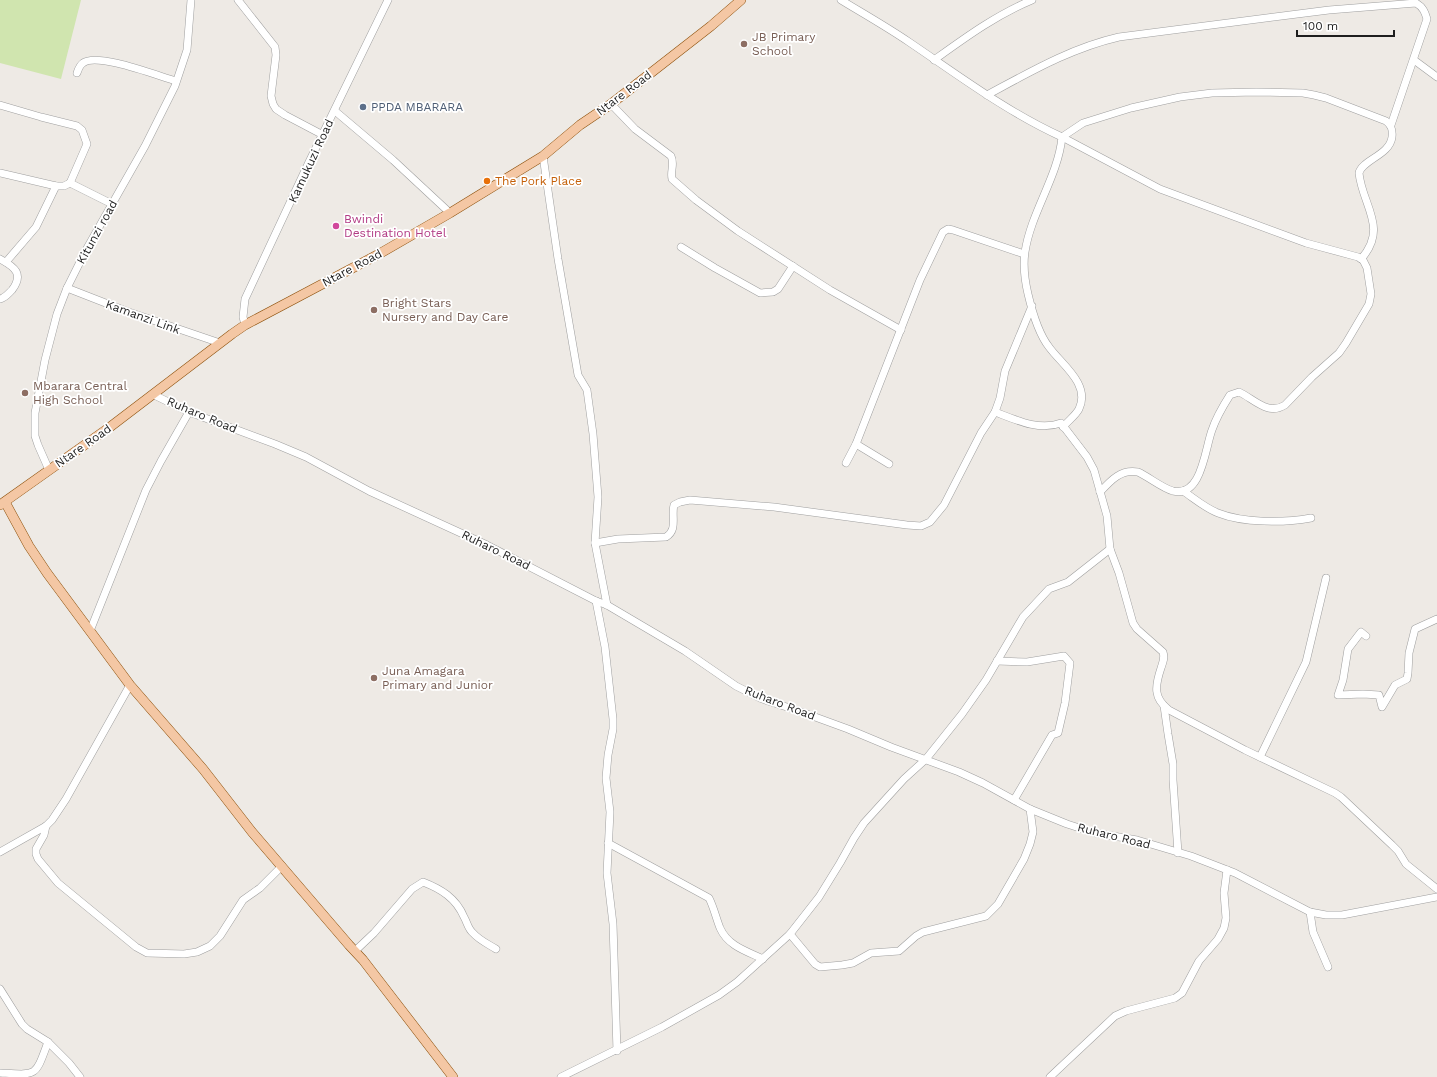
<svg xmlns="http://www.w3.org/2000/svg" width="1437" height="1077" viewBox="0 0 1437 1077" font-family="'Work Sans',sans-serif">
	<style>
		.grass { fill: #d0e5af }
		.lines { fill: none; stroke-linecap: round; stroke-linejoin: round }
		.minor-casing { stroke: #9f9f9f; stroke-width: 8 }
		.major-casing { stroke: #8d510c; stroke-width: 10 }
		.minor { stroke: #fff; stroke-width: 7 }
		.major { stroke: #f4c7a4; stroke-width: 9 }
		.education-dot { fill: #8d6e63; stroke: #fff; stroke-width: 1.5 }
		.service-dot { fill: #5c6f8a; stroke: #fff; stroke-width: 1.5 }
		.food-dot { fill: #e8710a; stroke: #fff; stroke-width: 1.5 }
		.hotel-dot { fill: #d1479c; stroke: #fff; stroke-width: 1.5 }
		.labels { text-anchor: middle; dominant-baseline: central; stroke-width: 3.5; stroke-linejoin: round; paint-order: stroke }
		.education-label { font-size: 12px; fill: #785e54; stroke: #fff; text-anchor: start }
		.street-label { font-size: 12px; fill: #1e1e1e; stroke: #fff }
		.service-label { font-size: 12px; fill: #4e5e75; stroke: #fff; text-anchor: start }
		.food-label { font-size: 12px; fill: #c56008; stroke: #fff; text-anchor: start }
		.hotel-label { font-size: 12px; fill: #b23c85; stroke: #fff; text-anchor: start }
	</style>
	<rect width="100%" height="100%" fill="#eeeae5"/>
	<path class="grass" d="M0 0H81L61 79 0 63Z"/>
	<g class="lines">
		<defs>
			<g id="minor">
				<path d="M238 0 275 47 276 55 271 96 273 104 276 109 285 115 323 135"/>
				<path d="M841 0C864 14 887 27 909 42 958 75 1007 112 1062 137 1058 177 1031 212 1025 252 1023 265 1025 281 1028 294 1032 311 1038 333 1049 347 1061 364 1091 384 1079 409 1076 415 1068 421 1063 427"/>
				<path d="M934 60C966 37 996 15 1032 0"/>
				<path d="M1414 60 1437 77"/>
				<path d="M77 73C78 70 80 65 83 63 97 52 158 76 176 81"/>
				<path d="M987 95C1030 72 1071 48 1119 37L1329 10 1416 3C1423 7 1425 12 1427 19L1391 125"/>
				<path d="M611 104 635 129 671 156C675 164 670 171 672 179L696 200 738 231 830 290 901 330"/>
				<path d="M0 105 41 117 77 126 82 130 87 144 70 183"/>
				<path d="M335 111 393 160 450 213"/>
				<path d="M1062 137 1160 189 1306 243 1358 257 1363 260 1367 268 1371 294 1369 304 1346 343 1339 353 1312 377 1285 405C1268 416 1254 399 1239 392L1230 395C1223 406 1216 418 1212 430 1205 448 1202 498 1173 491 1162 488 1149 477 1138 472 1121 469 1111 480 1100 492"/>
				<path d="M1062 137 1083 123 1131 108 1180 97 1212 93 1256 92 1303 93 1314 95 1326 98 1386 121C1391 125 1393 129 1392 137 1390 155 1362 160 1359 173 1362 205 1389 228 1361 259"/>
				<path d="M543 156 558 259 578 375 587 390 593 434 598 497 595 543 607 605"/>
				<path d="M0 173 56 186H64L70 183"/>
				<path d="M70 183 112 204"/>
				<path d="M681 247 715 268 760 293 773 292 778 289 793 266"/>
				<path d="M0 259C15 267 24 274 12 290 8 294 5 298 0 299"/>
				<path d="M6 262 36 227 56 186"/>
				<path d="M67 288 126 311 220 343"/>
				<path d="M245 325 243 317 245 299 309 162 388 0"/>
				<path d="M154 395 189 412 275 444 306 457 369 491 487 545 596 601 607 605 685 651 736 686 762 699 796 710 848 729 891 747 959 772 983 783 1030 809 1067 824 1095 833 1137 840 1191 856 1235 873 1310 912 1326 915H1342L1437 897"/>
				<path d="M995 412C1016 420 1039 431 1061 423L1087 457 1094 470 1107 516 1110 549 1119 573 1133 623 1137 629 1163 652C1165 658 1163 662 1161 668 1155 686 1153 698 1169 710L1245 750 1335 793 1341 797 1392 845 1398 851 1406 864 1437 889"/>
				<path d="M856 444 889 464"/>
				<path d="M846 463 856 444 920 280 943 232 948 229 953 230 1024 254"/>
				<path d="M49 470 38 445 35 436V413L45 360 57 314 67 288 86 250 145 146 175 86 187 50 191 0"/>
				<path d="M1183 491C1195 499 1205 508 1218 513 1243 523 1284 523 1311 518"/>
				<path d="M595 543 618 539 666 537C678 530 671 516 674 505L680 502 690 500 774 507 907 525 921 526 930 522 944 505 981 433 995 412 1000 398 1005 371 1032 306"/>
				<path d="M596 601 605 647 613 719V729L608 755 606 778 610 812 607 873 613 924 617 1051"/>
				<path d="M90 631 146 490 161 461 189 412"/>
				<path d="M1366 636 1361 632 1348 649 1343 680 1338 695 1363 694 1379 695 1382 707 1395 685 1407 679 1408 673 1409 653 1415 629 1437 619"/>
				<path d="M997 661 1027 662 1064 656 1070 663 1065 703 1058 733 1052 735 1014 800"/>
				<path d="M1164 706 1168 734 1173 764V780L1178 853"/>
				<path d="M1260 757 1306 662 1326 578"/>
				<path d="M46 826 44 835 36 849V854L38 859 58 883 136 947 147 953 184 954 197 952 210 946 220 936 243 900 260 888 282 866"/>
				<path d="M608 843 709 898C714 908 716 918 720 928 728 946 746 951 763 959"/>
				<path d="M0 852 46 826 52 820 66 799 130 685"/>
				<path d="M1310 912 1313 932 1328 967"/>
				<path d="M790 934 815 964 820 967 842 965 853 963 871 953 899 951 916 936 923 932 986 916 998 904 1024 859 1030 844 1033 832 1030 809"/>
				<path d="M355 951 374 933 412 889 423 882C441 889 456 898 464 917 467 922 468 929 473 933 479 940 488 944 496 949"/>
				<path d="M0 989 22 1024 27 1029 48 1042 69 1063 80 1077"/>
				<path d="M0 1073C38 1075 35 1077 48 1042"/>
				<path d="M561 1077 662 1027 719 995 737 982 790 934 819 897 840 863 854 838 864 823 904 779 926 759 962 714 986 680 1023 617 1049 589 1068 582 1110 549"/>
				<path d="M1050 1077 1115 1016 1126 1011 1175 998 1182 993 1199 961 1218 939 1224 928 1226 918 1224 893 1227 870"/>
			</g>
			<g id="major">
				<path d="M5 502 29 546 47 573 130 685 203 769 252 832 349 945 363 960 453 1077"/>
				<path d="M0 505 110 427 232 334 245 325 379 254 450 213 543 156 580 125 611 104 711 26 741 0"/>
			</g>
		</defs>
		<use href="#minor" class="minor-casing"/>
		<use href="#major" class="major-casing"/>
		<use href="#minor" class="minor"/>
		<use href="#major" class="major"/>
	</g>
	<g class="education-dot">
		<circle cx="744" cy="44" r="4"/>
		<circle cx="374" cy="310" r="4"/>
		<circle cx="25" cy="393" r="4"/>
		<circle cx="374" cy="678" r="4"/>
	</g>
	<circle class="service-dot" cx="363" cy="107" r="4"/>
	<circle class="food-dot" cx="487" cy="181" r="4"/>
	<circle class="hotel-dot" cx="336" cy="226" r="4"/>
	<g class="labels">
		<g class="education-label">
			<text x="752" y="37">JB Primary<tspan x="752" dy="14">School</tspan></text>
			<text x="382" y="303">Bright Stars<tspan x="382" dy="14">Nursery and Day Care</tspan></text>
			<text x="33" y="386">Mbarara Central<tspan x="33" dy="14">High School</tspan></text>
			<text x="382" y="671">Juna Amagara<tspan x="382" dy="14">Primary and Junior</tspan></text>
		</g>
		<g class="street-label">
			<text transform="translate(624 93) rotate(-37)">Ntare Road</text>
			<text transform="translate(311 161) rotate(-65)">Kamukuzi Road</text>
			<text transform="translate(97 232) rotate(-61)">Kitunzi road</text>
			<text transform="translate(352 268) rotate(-28)">Ntare Road</text>
			<text transform="translate(143 317) rotate(20)">Kamanzi Link</text>
			<text transform="translate(202 415) rotate(23)">Ruharo Road</text>
			<text transform="translate(83 446) rotate(-35)">Ntare Road</text>
			<text transform="translate(496 550) rotate(26)">Ruharo Road</text>
			<text transform="translate(780 703) rotate(21)">Ruharo Road</text>
			<text transform="translate(1114 836) rotate(14)">Ruharo Road</text>
		</g>
		<g class="service-label">
			<text x="371" y="107">PPDA MBARARA</text>
		</g>
		<g class="food-label">
			<text x="495" y="181">The Pork Place</text>
		</g>
		<g class="hotel-label">
			<text x="344" y="219">Bwindi<tspan x="344" dy="14">Destination Hotel</tspan></text>
		</g>
	</g>
	<path d="M1297 30v6h97v-6" fill="none" stroke="#1e1e1e" stroke-width="2"/>
	<text x="1303" y="30" font-size="12" fill="#1e1e1e" stroke="#ffffff" stroke-width="3" paint-order="stroke">100 m</text>
</svg>
